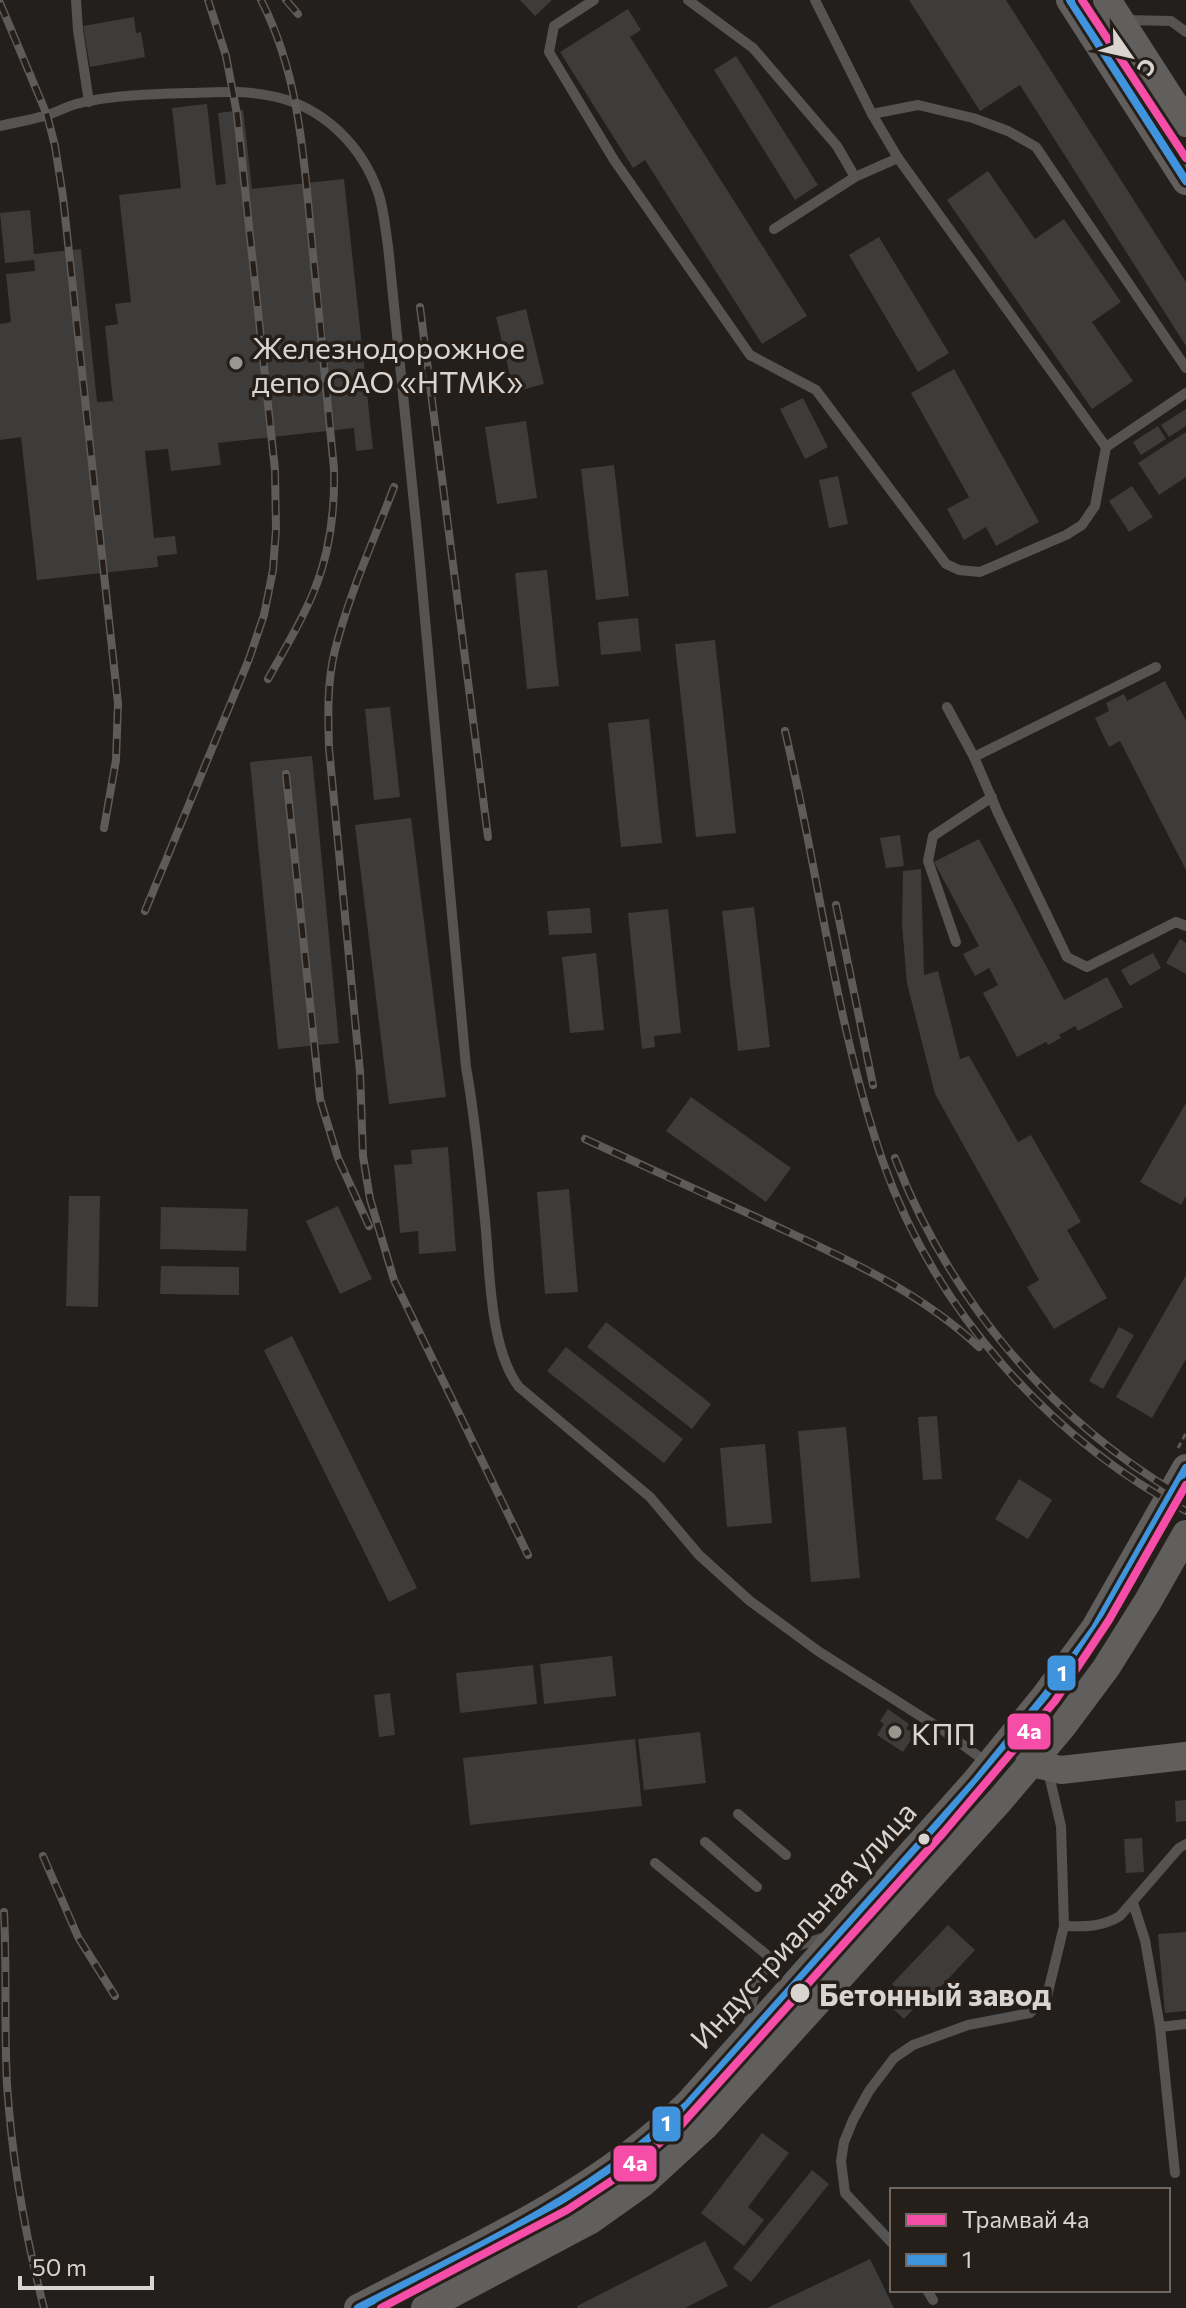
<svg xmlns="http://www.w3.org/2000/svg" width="1186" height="2308" viewBox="0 0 1186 2308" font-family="Commissioner,sans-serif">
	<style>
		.building { fill: #3e3b3b }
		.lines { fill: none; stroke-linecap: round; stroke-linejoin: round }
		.path { stroke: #5a5858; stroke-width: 3; stroke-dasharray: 6 4; stroke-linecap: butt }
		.lane { stroke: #555453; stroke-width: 10 }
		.secondary { stroke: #615f5e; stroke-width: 28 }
		.rail-casing { stroke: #5e5b5b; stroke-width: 8 }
		.rail { stroke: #261f19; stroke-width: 5; stroke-dasharray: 15; stroke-linecap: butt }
		.bus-1-casing { stroke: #261f19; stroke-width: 14 }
		.bus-1 { stroke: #4094de; stroke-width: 8 }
		.tram-1-casing { stroke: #261f19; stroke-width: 14 }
		.tram-1 { stroke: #f54da8; stroke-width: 8 }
		.poi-dot { fill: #999591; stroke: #261f19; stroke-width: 3 }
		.bus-dot { fill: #d9d4d0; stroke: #261f19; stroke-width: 3 }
		.labels { text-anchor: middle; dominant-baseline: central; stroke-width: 7; stroke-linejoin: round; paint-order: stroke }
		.poi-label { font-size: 30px; fill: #d9d4d0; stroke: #261f19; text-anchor: start }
		.street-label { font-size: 30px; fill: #d9d4d0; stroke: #261f19 }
		.stop-label { font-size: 30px; font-weight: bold; fill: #d9d4d0; stroke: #261f19; text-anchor: start }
		.line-badge { stroke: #261f19; stroke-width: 3 }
		.badge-label { font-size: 22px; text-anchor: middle; font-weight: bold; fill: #fff }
	</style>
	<rect width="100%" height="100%" fill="#231f1c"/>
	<g class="building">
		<path d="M520 0H552L535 16Z"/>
		<path d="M909 0H1006L1186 282V346L1020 85 980 111Z"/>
		<path d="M628 9 641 30 630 37 807 316 762 344 645 160 633 168 560 52Z"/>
		<path d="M134 17 136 33 141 32 145 57 90 67 83 26Z"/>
		<path d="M736 56 818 185 795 200 714 70Z"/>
		<path d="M207 104 216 185 226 184 218 113 243 110 252 189 344 179 373 449 356 451 354 428 218 443 221 465 171 471 168 449 145 451 154 538 175 536 177 554 157 556 158 567 37 580 21 437 0 440V324L11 322 6 274 35 271 34 260 5 263 0 213 30 210 34 254 81 249 97 402 113 401 105 326 118 324 115 304 131 302 119 195 181 188 172 108Z"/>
		<path d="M988 171 1035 239 1064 219 1121 302 1092 322 1133 381 1092 409 947 200Z"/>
		<path d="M879 237 949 353 918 372 849 255Z"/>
		<path d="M526 309 544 384 514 392 496 317Z"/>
		<path d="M954 369 1039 522 996 546 986 527 964 540 947 509 969 497 911 393Z"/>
		<path d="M803 398 828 447 805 459 780 409Z"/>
		<path d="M1186 409V426L1169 437 1161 425Z"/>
		<path d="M526 421 537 498 497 504 485 427Z"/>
		<path d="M1158 426 1166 439 1141 455 1133 442Z"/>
		<path d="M1186 432V477L1159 495 1138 463Z"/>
		<path d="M614 465 629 596 596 600 581 469Z"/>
		<path d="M838 476 848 524 829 528 819 480Z"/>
		<path d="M1132 486 1153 517 1129 532 1109 501Z"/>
		<path d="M547 570 559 686 527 689 515 573Z"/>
		<path d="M638 618 641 651 601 655 598 622Z"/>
		<path d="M715 640 736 833 696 837 675 644Z"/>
		<path d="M1165 681 1186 721V870L1120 741 1109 747 1095 718 1109 711 1106 703 1124 694 1127 701Z"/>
		<path d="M390 707 400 797 374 800 365 709Z"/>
		<path d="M649 719 662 843 621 847 608 723Z"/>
		<path d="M312 756 339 1043 278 1049 250 762Z"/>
		<path d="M411 818 446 1097 389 1104 355 825Z"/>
		<path d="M900 835 904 866 886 868 880 838Z"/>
		<path d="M979 839 1064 1000 1107 977 1123 1007 1078 1031 1075 1026 1059 1035 1061 1038 1048 1045 1046 1042 1017 1057 983 993 998 985 989 968 975 976 963 954 979 946 934 862Z"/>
		<path d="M921 869 924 975 938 971 960 1059 969 1056 1018 1142 1031 1135 1081 1222 1067 1230 1107 1298 1054 1329 1027 1287 1039 1280 935 1094 907 983 902 925 903 871Z"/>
		<path d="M754 907 770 1047 738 1051 722 911Z"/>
		<path d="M590 908 592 933 549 935 547 911Z"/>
		<path d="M668 909 681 1033 654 1036 655 1047 642 1049 628 913Z"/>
		<path d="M1180 939 1186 943V974L1166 963Z"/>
		<path d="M596 953 604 1030 570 1033 562 957Z"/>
		<path d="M1153 953 1161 968 1130 986 1121 970Z"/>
		<path d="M691 1097 791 1168 766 1202 666 1131Z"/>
		<path d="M1186 1103V1196L1181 1205 1140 1182Z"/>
		<path d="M448 1147 456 1251 419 1254 418 1231 400 1233 394 1165 412 1164 411 1150Z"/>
		<path d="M569 1189 578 1292 545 1294 537 1192Z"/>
		<path d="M69 1196H100L98 1307 66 1306Z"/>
		<path d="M338 1206 372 1279 340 1294 306 1221Z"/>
		<path d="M161 1207 248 1209 246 1251 160 1249Z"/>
		<path d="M161 1266 239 1267V1295L160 1294Z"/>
		<path d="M1186 1275V1359L1152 1418 1116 1397Z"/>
		<path d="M606 1322 711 1404 692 1429 587 1347Z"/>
		<path d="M1119 1327 1134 1335 1103 1389 1089 1381Z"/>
		<path d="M292 1336 417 1588 389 1602 264 1350Z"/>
		<path d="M566 1347 683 1439 664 1463 547 1371Z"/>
		<path d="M937 1416 942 1479 923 1480 918 1417Z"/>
		<path d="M846 1427 860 1578 811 1582 798 1431Z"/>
		<path d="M765 1444 772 1523 727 1527 720 1448Z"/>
		<path d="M1019 1479 1052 1500 1028 1539 995 1519Z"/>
		<path d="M612 1656 616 1696 544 1704 540 1664Z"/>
		<path d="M533 1665 537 1704 460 1713 456 1673Z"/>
		<path d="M390 1693 395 1735 379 1737 374 1695Z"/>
		<path d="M888 1709 909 1724 906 1729 915 1734 903 1752 877 1735 884 1724 880 1721Z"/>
		<path d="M700 1732 706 1783 644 1790 638 1739Z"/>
		<path d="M635 1739 642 1806 470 1825 463 1758Z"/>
		<path d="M1186 1800V1821L1176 1822 1175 1801Z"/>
		<path d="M1142 1838 1144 1872 1126 1873 1124 1839Z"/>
		<path d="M948 1925 975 1950 919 2010 916 2006 904 2019 884 2000 896 1987 892 1984Z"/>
		<path d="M1186 1932V2011L1165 2013 1158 1934Z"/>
		<path d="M762 2133 789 2153 748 2207 764 2220 744 2246 701 2213Z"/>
		<path d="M812 2170 829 2184 751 2282 733 2268Z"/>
		<path d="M705 2241 728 2286 685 2308H578L577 2306Z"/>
		<path d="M870 2259 894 2308H767Z"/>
	</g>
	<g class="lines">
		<path class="path" d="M1178 1448 1186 1433"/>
		<g class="lane">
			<path d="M76 0 78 30 89 102"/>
			<path d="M594 0 554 26 549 52 614 160 750 355 816 390 946 564 959 570 980 572 1066 535 1082 525 1095 506 1106 447 1186 393"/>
			<path d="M688 0 753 48 837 146 855 177 898 158"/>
			<path d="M815 0 872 114 898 158 1106 447"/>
			<path d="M1126 20 1171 21 1186 32"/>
			<path d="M872 114 918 105 973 118 1008 131 1036 147 1186 368"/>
			<path d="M0 126C16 122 32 120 47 115 57 112 66 107 76 104 111 95 154 94 191 93 219 92 248 90 276 97 324 108 362 146 378 192 384 209 385 228 388 246L419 553 466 1067C475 1117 480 1168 485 1220 490 1269 489 1348 519 1387L650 1497 699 1555 750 1601 818 1651 944 1731 989 1764"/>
			<path d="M774 229 855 177"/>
			<path d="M947 707 974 757 998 813 1067 957 1087 967 1176 922 1186 926"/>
			<path d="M974 757 1156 667"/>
			<path d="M956 942 928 861 933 836 992 797"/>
			<path d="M738 1814 786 1855"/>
			<path d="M705 1842 757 1887"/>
			<path d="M655 1863 773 1960"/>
			<path d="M1133 1903 1145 1940 1160 2027 1186 2024"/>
			<path d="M1064 1926C1085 1927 1102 1927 1120 1916L1179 1848 1186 1844"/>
			<path d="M748 2023 757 1979 773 1960 782 1951 825 1937"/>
			<path d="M1160 2027 1175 2173"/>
			<path d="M892 2243 845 2193 841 2161 844 2142 853 2120 869 2091 894 2058 913 2045 968 2025 1030 2013 1047 1996 1064 1926 1061 1826 1048 1771"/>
			<path d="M927 2290 933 2300"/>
		</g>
		<g class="secondary">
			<path d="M1070 0 1186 181"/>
			<path d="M1107 0 1186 123"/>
			<path d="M1024 1746 1033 1761 1040 1765 1061 1770 1186 1756"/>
			<path d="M358 2308C473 2248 595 2196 688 2104L975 1782 1045 1696 1095 1628 1186 1468"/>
			<path d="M425 2308 589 2221 644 2182 704 2127 1000 1800 1062 1727 1106 1668 1148 1601 1186 1534"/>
		</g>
		<defs>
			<g id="rail">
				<path d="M261 0C300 76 304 160 312 244 320 319 327 394 334 469 335 510 330 552 314 591 302 621 284 650 268 679"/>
				<path d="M286 0 298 14"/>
				<path d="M0 3 47 115 55 146 63 197 118 703 116 760 104 828"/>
				<path d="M420 307 488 837"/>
				<path d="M394 487C374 540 349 594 335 650 327 682 328 715 329 748L360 1072 363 1156 370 1199 394 1280 528 1555"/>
				<path d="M785 731C819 874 835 1022 883 1162 935 1310 1049 1438 1186 1511"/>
				<path d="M286 774 320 1099 338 1158 369 1226"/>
				<path d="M836 905 873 1085"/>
				<path d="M145 911 249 659 264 615 273 570 276 529 275 470 237 114 226 56 208 0"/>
				<path d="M585 1139C646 1167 707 1195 769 1223 844 1258 918 1290 979 1347"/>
				<path d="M895 1158C948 1297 1050 1419 1178 1494"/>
				<path d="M43 1856 78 1937 115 1996"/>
				<path d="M4 1912C7 1970 4 2027 7 2084 12 2160 25 2235 44 2308"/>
			</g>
		</defs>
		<use href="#rail" class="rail-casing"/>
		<use href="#rail" class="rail"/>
		<defs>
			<g id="bus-1">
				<path d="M1070 0 1186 181"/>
				<path d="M358 2308C444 2264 533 2223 612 2167 639 2148 664 2126 688 2104L975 1782 1045 1696 1095 1628 1186 1468"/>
			</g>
		</defs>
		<use href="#bus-1" class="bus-1-casing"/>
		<use href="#bus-1" class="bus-1"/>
		<defs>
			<g id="tram-1">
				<path d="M1082 0 1186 158"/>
				<path d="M381 2308 567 2210 625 2172 681 2125 944 1832 1055 1701 1109 1620 1186 1485"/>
			</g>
		</defs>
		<use href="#tram-1" class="tram-1-casing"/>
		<use href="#tram-1" class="tram-1"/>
	</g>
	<g class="poi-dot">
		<circle cx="236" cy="363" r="8"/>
		<circle cx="895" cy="1732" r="8"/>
	</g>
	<g class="bus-dot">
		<circle cx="924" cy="1839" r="7"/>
		<circle cx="800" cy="1993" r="11"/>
	</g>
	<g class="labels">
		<g class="poi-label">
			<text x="252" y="346">Железнодорожное<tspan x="252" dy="34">депо ОАО «НТМК»</tspan></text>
			<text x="911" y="1732">КПП</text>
		</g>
		<g class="street-label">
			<text transform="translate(802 1924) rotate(-48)">Индустриальная улица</text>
		</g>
		<g class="stop-label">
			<text x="819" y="1993">Бетонный завод</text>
		</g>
	</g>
	<g class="line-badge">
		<rect x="1046" y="1654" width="31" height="38" rx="8" fill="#4094de"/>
		<rect x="1006" y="1712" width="46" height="39" rx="8" fill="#f54da8"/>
		<rect x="651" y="2105" width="31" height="38" rx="8" fill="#4094de"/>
		<rect x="612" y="2144" width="46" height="39" rx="8" fill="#f54da8"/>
	</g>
	<g class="badge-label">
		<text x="1062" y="1681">1</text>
		<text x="1029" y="1739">4а</text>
		<text x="666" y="2131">1</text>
		<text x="635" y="2171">4а</text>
	</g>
	<rect x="890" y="2188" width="280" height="104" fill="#261f19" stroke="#6e6762" stroke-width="2"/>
	<rect x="906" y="2214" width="40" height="12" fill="#f54da8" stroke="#6e6762" stroke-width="2"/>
	<text x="962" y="2228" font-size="24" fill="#d9d4d0">Трамвай 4а</text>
	<rect x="906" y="2254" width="40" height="12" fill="#4094de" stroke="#6e6762" stroke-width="2"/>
	<text x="962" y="2268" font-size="24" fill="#d9d4d0">1</text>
	<g transform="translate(1130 56) rotate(124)" stroke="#261f19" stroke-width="6" paint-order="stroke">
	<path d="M0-6L14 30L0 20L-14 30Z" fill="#d9d4d0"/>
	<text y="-12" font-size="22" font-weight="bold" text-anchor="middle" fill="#d9d4d0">С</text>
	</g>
	<path d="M20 2276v12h132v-12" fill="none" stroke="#d9d4d0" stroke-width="4"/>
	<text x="32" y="2276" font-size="24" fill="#d9d4d0" stroke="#261f19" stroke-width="6" paint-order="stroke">50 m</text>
</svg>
